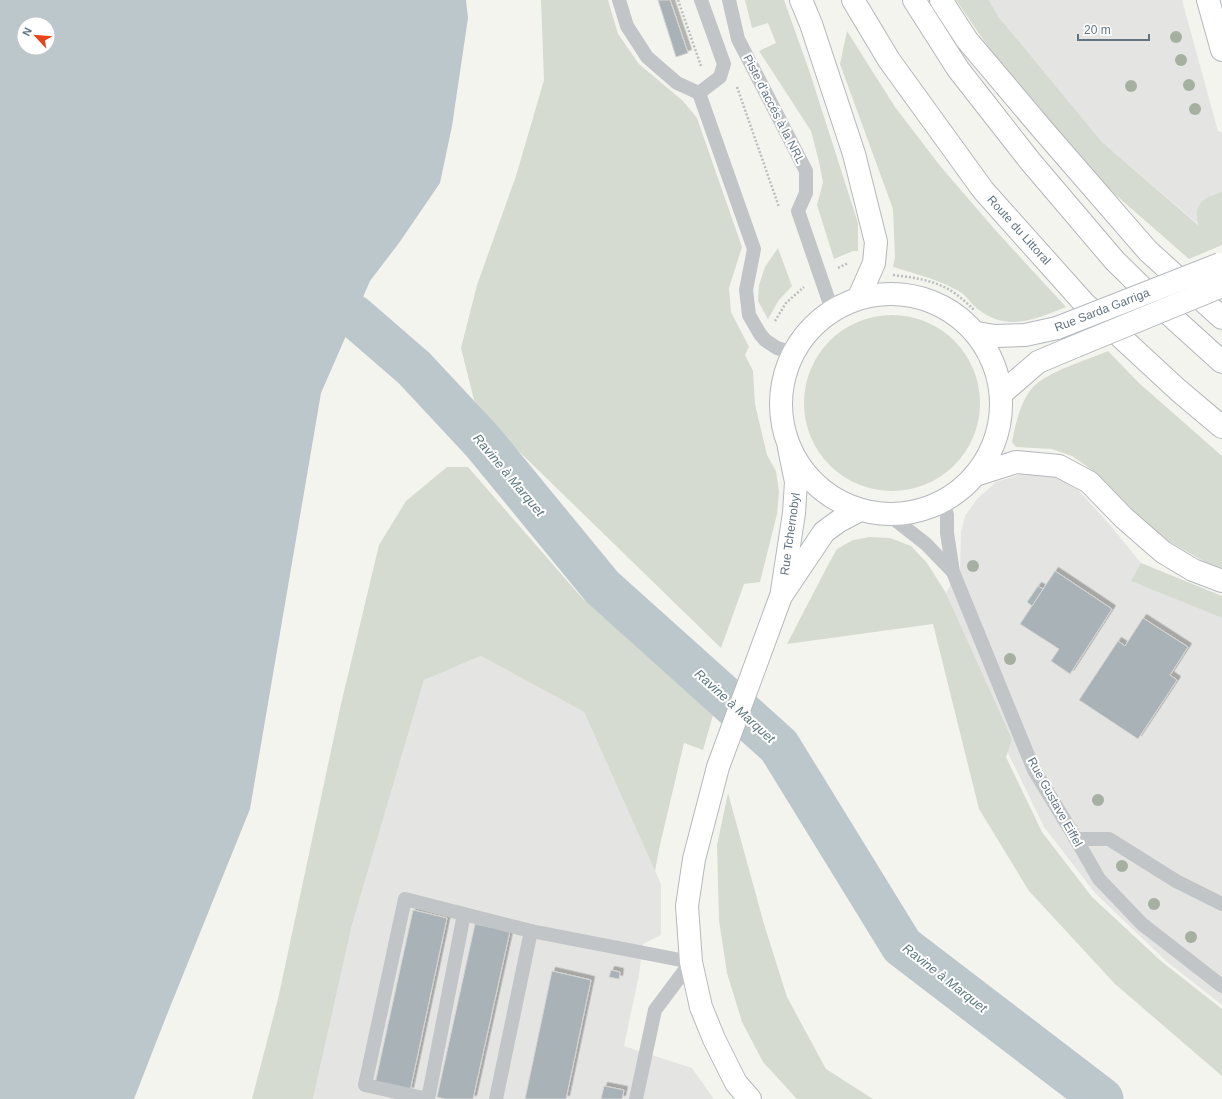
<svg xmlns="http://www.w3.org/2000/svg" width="1222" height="1099" viewBox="0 0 1222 1099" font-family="Arial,sans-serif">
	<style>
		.built { fill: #e4e5e3 }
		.green { fill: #d5dbd0 }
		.water { fill: #bcc7cc; fill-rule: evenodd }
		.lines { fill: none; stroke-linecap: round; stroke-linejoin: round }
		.river { stroke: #bcc7cc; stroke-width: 43 }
		.building { fill: #a9b2b6; stroke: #d5d5d2; filter: url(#shadow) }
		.secondary-casing { stroke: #b3b9bd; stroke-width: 24 }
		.primary-casing { stroke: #b4b8bc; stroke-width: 24 }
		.highway-casing { stroke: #b4b7ba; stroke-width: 24 }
		.path { stroke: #bbbdbf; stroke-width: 2.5; stroke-dasharray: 2 2; stroke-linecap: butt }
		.lane { stroke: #c1c5c8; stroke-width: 14 }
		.secondary { stroke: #fff; stroke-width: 22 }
		.primary { stroke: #fff; stroke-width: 22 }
		.highway { stroke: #fff; stroke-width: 22 }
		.primary-bridge-casing { stroke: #b4b8bc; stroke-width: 24; stroke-linecap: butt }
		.primary-bridge { stroke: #fff; stroke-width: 22 }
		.tree { fill: #a6b0a1 }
		.labels { text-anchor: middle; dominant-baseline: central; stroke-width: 4; stroke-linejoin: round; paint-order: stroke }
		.street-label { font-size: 12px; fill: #627482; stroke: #fff }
		.water-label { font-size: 13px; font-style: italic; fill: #5d777f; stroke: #fff }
	</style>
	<defs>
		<filter id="shadow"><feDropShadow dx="3.5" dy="-3.5" stdDeviation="0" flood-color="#0004"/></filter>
	</defs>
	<rect width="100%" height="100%" fill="#f4f4ef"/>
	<g class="built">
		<path d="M989 0H1182L1218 131 1222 132V192L1211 195 1199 225 1102 142 998 16Z"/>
		<path d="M1040 473 1060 479 1079 491 1110 525 1141 563 1132 581 1222 618V1005L1166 961 1095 893 1044 827 1007 751 1012 739 946 593 960 569 961 532 965 516 977 499 996 482 1022 474Z"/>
		<path d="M481 656 584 712 661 884V935L643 944 639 975 624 1046 692 1068 714 1099H313L352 925 424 680Z"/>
	</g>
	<g class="green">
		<path d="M541 0H608L618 34 639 64 683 101 697 118 742 247 729 288 731 312 749 347 745 355 753 371 755 404 767 455 776 471 779 492 777 514 760 582 744 584 721 648 497 430 474 400 461 348 477 285 516 176 544 80Z"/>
		<path d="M745 0H784L810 73 858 223V251H853L834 259 817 205 823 182 819 162 811 131 759 51 776 43 768 23 752 28Z"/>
		<path d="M956 0H989L998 16 1102 142 1198 225C1198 222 1197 218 1197 215 1196 201 1210 195 1222 192V245L1189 259 1102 183 1030 100 989 48Z"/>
		<path d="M847 31 895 107 941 167 997 232 1066 307C1036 319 1008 332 979 310 973 306 968 298 962 293 941 280 916 274 893 267L895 257 893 209 840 64Z"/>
		<path d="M778 248 792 286 779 300 768 319 758 301 759 285 765 267Z"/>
		<circle cx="892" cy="403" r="88"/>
		<path d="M1108 351 1139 383 1222 456V569L1205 562 1158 535 1122 503 1095 472 1072 456 1052 449 1016 447 1012 442C1015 425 1021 400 1033 387 1049 371 1087 360 1108 351Z"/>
		<path d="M447 467H468L583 599 716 705 703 750 684 743 660 845 655 871 584 712 481 656 424 680 352 925 313 1099H252L278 999 341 704 379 545 406 501Z"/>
		<path d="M870 537 890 538 911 546 927 563 946 593 1012 739 1006 757 1042 832 1092 897 1161 961 1222 1009V1076L1115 984 1029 891 979 809 933 624 787 644 828 565 837 549 853 540Z"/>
		<path d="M1141 563 1222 596V618L1131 581Z"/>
		<path d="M728 793 764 924 787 997 826 1069 873 1099H797L763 1062 742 1022 727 973 719 921 717 845Z"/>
	</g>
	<path class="water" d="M0 0H466L468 18 452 126 440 183 399 243 370 281 321 393 250 809 166 1017 134 1099H0ZM24 24H48V48H24Z"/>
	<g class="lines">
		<path class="river" d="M354 316 414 368 483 442 602 587 779 746 902 946 1102 1099"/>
	</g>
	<g class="building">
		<path d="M658 0H670L688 53 676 57Z"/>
		<path d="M1055 571 1112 609 1070 674 1051 661 1059 649 1020 624Z"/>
		<path d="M1038 586 1043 589 1032 606 1027 602Z"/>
		<path d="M1143 618 1188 647 1170 675 1177 680 1138 739 1079 700 1118 641 1125 646Z"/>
		<path d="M413 910 447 918 410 1091 375 1084Z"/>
		<path d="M475 924 510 931 473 1099H445L437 1097Z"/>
		<path d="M611 970 620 972 619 979 609 977Z"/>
		<path d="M552 971 591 980 566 1099H525Z"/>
		<path d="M604 1086 624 1090 622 1099H601Z"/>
	</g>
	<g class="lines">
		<defs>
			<g id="secondary">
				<path d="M1208 0 1222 50"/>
				<path d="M782 591 794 513 796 482 789 448"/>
				<path d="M750 1099 736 1083 714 1039 701 1007 691 962 687 906 694 859 718 767 781 596 824 532 839 521 860 510"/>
			</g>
			<g id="primary">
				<circle cx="891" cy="404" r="110"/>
				<path d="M977 333 995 336 1025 335 1057 328"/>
				<path d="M1001 394 1038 362 1076 346"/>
			</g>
			<g id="highway">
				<path d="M801 0 811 24 854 154 876 242 874 263 859 297"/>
				<path d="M853 0 889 60 983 190 1084 303 1178 390 1222 427"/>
				<path d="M914 0 958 69 1030 161 1115 261 1170 315 1222 362"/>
				<path d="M941 0 967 40 1043 130 1148 251 1222 318"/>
				<path d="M975 475 1016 462 1059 466 1089 482 1124 518 1163 552 1193 570 1222 581"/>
			</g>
		</defs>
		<use href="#secondary" class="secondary-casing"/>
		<use href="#primary" class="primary-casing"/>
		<use href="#highway" class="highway-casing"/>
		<g class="path">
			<path d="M678 0 701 66"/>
			<path d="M737 87 779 207"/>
			<path d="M838 268 848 263"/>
			<path d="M893 275C910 277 926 279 942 286 954 291 965 301 974 310"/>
			<path d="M775 321 786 303 804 287"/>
		</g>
		<g class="lane">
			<path d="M619 0 627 26 647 57 677 83 699 93 754 249 746 290 749 315 760 334 765 340 777 348 793 353"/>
			<path d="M729 0 738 39 806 171V193L798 211 832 310"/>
			<path d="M699 93 720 77 724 64 701 0"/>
			<path d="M943 501 947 515V533L953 572 1034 770 1076 839 1099 879 1142 924 1222 986"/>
			<path d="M889 515 926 544 953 572"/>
			<path d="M1076 839H1109L1176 881 1222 904"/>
			<path d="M428 1099 365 1085 405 899 531 931 691 962 655 1010 636 1099"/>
			<path d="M428 1099 464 914"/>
			<path d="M496 1099 531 931"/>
		</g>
		<use href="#secondary" class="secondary"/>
		<use href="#primary" class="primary"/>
		<use href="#highway" class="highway"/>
		<defs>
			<g id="primary-bridge">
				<path d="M1057 328 1220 264"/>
				<path d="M1076 346 1222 286"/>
			</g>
		</defs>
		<use href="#primary-bridge" class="primary-bridge-casing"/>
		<use href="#primary-bridge" class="primary-bridge"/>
	</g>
	<g class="tree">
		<circle cx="1176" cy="37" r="6"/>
		<circle cx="1181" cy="60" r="6"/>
		<circle cx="1189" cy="85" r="6"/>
		<circle cx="1131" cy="86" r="6"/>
		<circle cx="1195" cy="109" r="6"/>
		<circle cx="973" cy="566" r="6"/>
		<circle cx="1010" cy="659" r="6"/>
		<circle cx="1098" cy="800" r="6"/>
		<circle cx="1122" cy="866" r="6"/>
		<circle cx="1154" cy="904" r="6"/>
		<circle cx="1191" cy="937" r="6"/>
	</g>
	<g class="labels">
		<g class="street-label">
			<text transform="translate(774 109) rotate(63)">Piste d'accés à la NRL</text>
			<text transform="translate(1019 230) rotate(48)">Route du Littoral</text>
			<text transform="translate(1102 310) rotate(-21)">Rue Sarda Garriga</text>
			<text transform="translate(790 534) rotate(-82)">Rue Tchernobyl</text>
			<text transform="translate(1055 802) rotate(61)">Rue Gustave Eiffel</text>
		</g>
		<g class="water-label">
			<text transform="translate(509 475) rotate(50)">Ravine à Marquet</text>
			<text transform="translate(735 706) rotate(42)">Ravine à Marquet</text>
			<text transform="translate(945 978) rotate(38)">Ravine à Marquet</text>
		</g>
	</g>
	<g transform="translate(36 36) rotate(296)"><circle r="19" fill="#ffffff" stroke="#c0c7cd"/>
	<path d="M0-3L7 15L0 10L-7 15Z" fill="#e9431a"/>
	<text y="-6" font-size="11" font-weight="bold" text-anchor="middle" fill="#627482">N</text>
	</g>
	<path d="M1078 34v6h71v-6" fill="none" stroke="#627482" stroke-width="2"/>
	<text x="1084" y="34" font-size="12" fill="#627482" stroke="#ffffff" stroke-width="3" paint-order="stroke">20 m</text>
</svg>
